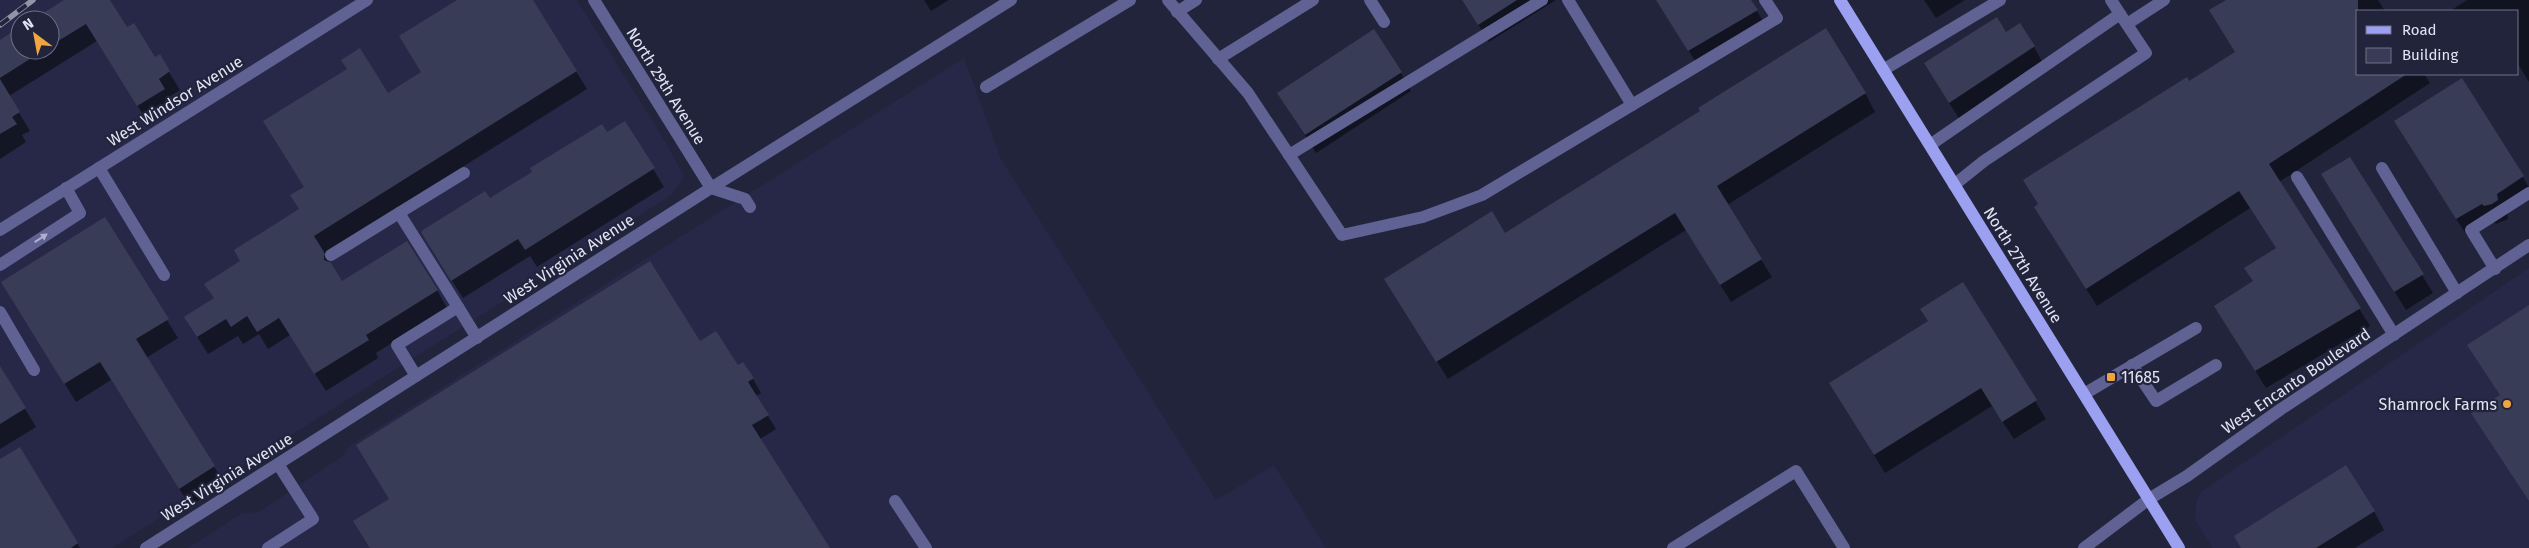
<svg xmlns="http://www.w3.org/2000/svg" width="2529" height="548" viewBox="0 0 2529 548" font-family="'Fira Sans',sans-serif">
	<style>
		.built { fill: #272847; fill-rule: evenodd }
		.shadow { fill: #0007 }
		.building { fill: #393c56 }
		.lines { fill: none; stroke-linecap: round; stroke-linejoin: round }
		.minor { stroke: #5f6293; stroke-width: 12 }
		.major { stroke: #9ba0f1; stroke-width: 12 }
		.rail-casing { stroke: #9193a7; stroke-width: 5.5 }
		.rail { stroke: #22243c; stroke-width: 4; stroke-dasharray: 11; stroke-linecap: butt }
		.oneway { fill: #aeb0ce }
		.poi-dot { fill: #f1a540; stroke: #22243c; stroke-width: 2 }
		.labels { text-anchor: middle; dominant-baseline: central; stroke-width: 4.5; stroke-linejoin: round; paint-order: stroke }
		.street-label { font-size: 16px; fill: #e2e4f5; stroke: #22243c }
		.poi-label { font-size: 16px; fill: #e2e4f5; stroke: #22243c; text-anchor: start }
	</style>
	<rect width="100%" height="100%" fill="#22243c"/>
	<g class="built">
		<path d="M0 0H577L665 141 684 176 670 196 112 548H0ZM20 20H50V50H20Z"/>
		<path d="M964 58 1001 159 1216 500 1274 465 1326 548H188L241 514 259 512 344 455 349 446Z"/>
		<path d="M2529 268V548H2213L2195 520 2196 503 2201 492Z"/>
	</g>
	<g class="shadow">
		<path d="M66 0H108L127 29 155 59 159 56 169 72 180 90 169 97 175 107 149 124 97 41 9 96 30 131 22 135 26 142 0 159V41L20 29V50H50V20H34Z"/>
		<path d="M460 0H532L587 89 323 254 342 283 437 290 447 308 376 353 378 358 326 391 290 335 268 349 259 334 243 344 238 336 208 354 196 335 215 299 242 262 300 210 305 187 388 94 422 73Z"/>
		<path d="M924 0H949L931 11Z"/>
		<path d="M1463 0H1556L1489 42Z"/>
		<path d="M1657 0H1750L1765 24 1697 64Z"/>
		<path d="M1924 0H1965L1936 18Z"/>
		<path d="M2228 0H2378L2385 11H2358V74H2424L2430 83 2279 182 2370 326 2266 388 2226 324 2277 249 2250 208 2097 306 2046 225 2189 83 2236 53Z"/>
		<path d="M2467 0H2529V82L2518 64V11H2450Z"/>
		<path d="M2034 47 2044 65 1960 120 1936 82Z"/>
		<path d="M1401 73 1411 91 1316 153 1278 93Z"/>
		<path d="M1865 93 1875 112 1727 205 1772 277 1731 302 1686 230 1448 379 1397 297 1505 235Z"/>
		<path d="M625 122 664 187 537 267 530 256 463 298 433 251 489 200Z"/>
		<path d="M2406 140 2523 177 2529 188 2507 212 2508 219 2496 224 2493 221 2467 236Z"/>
		<path d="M2350 158 2433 293 2406 310 2333 193Z"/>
		<path d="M104 219 178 338 146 358 225 484 190 506 111 380 76 402 13 301Z"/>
		<path d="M1963 284 2046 419 2014 439 1992 406 1885 473 1841 402 1929 322Z"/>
		<path d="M700 343 753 379 761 393 756 396 776 429 760 439 828 548H371Z"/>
		<path d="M0 368 36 427 0 449Z"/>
		<path d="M20 448 80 548H0V460Z"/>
		<path d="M2374 511 2384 530 2355 548H2242Z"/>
	</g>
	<g class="building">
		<path d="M64 0H110L127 27 134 23 155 57 160 54 170 71 159 79 165 89 137 106 86 24 50 46V20H32Z"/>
		<path d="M457 0H533L577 71 314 236 324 252V260L331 263 342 281 407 241 438 290 366 335 369 340 314 374 279 318 257 332 247 316 231 327 226 319 197 337 184 317 214 298 204 284 240 261 234 250 299 209 290 195 304 187 263 121 347 69 341 60 360 48 388 93 421 72 399 36Z"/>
		<path d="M1462 0H1517L1478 25Z"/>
		<path d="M1656 0H1751L1758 10 1688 51Z"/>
		<path d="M2226 0H2358V74H2407L2269 164 2361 308 2255 371 2214 306 2253 281 2244 268 2276 248 2239 191 2086 289 2034 207 2038 204 2023 180 2187 77 2189 81 2235 52 2209 10Z"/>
		<path d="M1997 17 2006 32 2020 23 2035 46 1949 103 1924 63Z"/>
		<path d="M20 27V50H44L0 78V40Z"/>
		<path d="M1826 28 1866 93 1717 186 1762 259 1720 285 1675 213 1436 362 1384 279 1492 211 1505 233 1700 111 1698 108Z"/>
		<path d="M1374 29 1402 72 1305 135 1277 93Z"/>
		<path d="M2462 78 2524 176 2497 194 2498 200 2492 204 2484 206 2482 204 2456 219 2394 121Z"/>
		<path d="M0 79 20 112 12 117 17 124 0 134Z"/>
		<path d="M625 121 655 168 525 250 518 239 451 281 421 232 423 230 485 191 490 198 532 172 530 168 602 124 607 132Z"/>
		<path d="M2350 157 2424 274 2394 292 2321 174Z"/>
		<path d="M105 217 169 319 136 339 215 466 179 489 100 362 64 384 1 282Z"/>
		<path d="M650 261 700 341 716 331 738 365 743 362 754 378 748 382 769 415 752 425 830 548H370L353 521 389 499 356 445Z"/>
		<path d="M1963 282 2037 400 2002 422 1981 388 1874 455 1829 383 1928 321 1920 309Z"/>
		<path d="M2529 305V501L2471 413 2500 395 2467 345Z"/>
		<path d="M0 366 26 408 0 424Z"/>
		<path d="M20 447 78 543 71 548H0V459Z"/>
		<path d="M2346 465 2375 511 2316 548H2241L2234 536Z"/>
	</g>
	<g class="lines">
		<g class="minor">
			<path d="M594 0 711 188 745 199 750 207"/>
			<path d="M1168 0 1248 93 1342 235 1423 217 1482 195 1777 18 1765 0"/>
			<path d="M1370 0 1384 22"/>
			<path d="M1568 0 1632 105"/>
			<path d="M1177 12 1196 0"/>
			<path d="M2127 24 2164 0"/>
			<path d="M1218 59 1313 0"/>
			<path d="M1883 70 2000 0"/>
			<path d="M986 87 1130 0"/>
			<path d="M1930 145 2120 14 2111 0"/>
			<path d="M1289 155 1542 0"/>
			<path d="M99 168 164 275"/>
			<path d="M2382 168 2457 293"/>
			<path d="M2297 177 2394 335"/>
			<path d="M1954 185 1984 161 2146 53 2120 14"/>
			<path d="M399 213 464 173"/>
			<path d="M0 230 367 0"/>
			<path d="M331 255 399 213 458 307"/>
			<path d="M0 265 80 213 66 188"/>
			<path d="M2495 269 2471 230 2529 193"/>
			<path d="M0 312 34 370"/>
			<path d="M2132 365 2156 401 2216 365"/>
			<path d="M416 376 397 345 458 307 477 338"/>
			<path d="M2084 394 2196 328"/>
			<path d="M895 501 926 548"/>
			<path d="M146 548 711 188 1011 0"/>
			<path d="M268 548 313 519 278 464"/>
			<path d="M1673 548 1796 471 1844 548"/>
			<path d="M2084 548 2149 499 2187 476 2281 409 2529 245"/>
		</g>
		<path class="major" d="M1840 0 2179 548"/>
		<defs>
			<path id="rail" d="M0 25 33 0"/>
		</defs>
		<use href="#rail" class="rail-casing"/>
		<use href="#rail" class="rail"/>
	</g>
	<defs><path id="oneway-solid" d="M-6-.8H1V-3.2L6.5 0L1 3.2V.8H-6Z" transform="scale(1.25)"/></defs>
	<use class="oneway" href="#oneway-solid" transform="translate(41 238) rotate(-33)"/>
	<g class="poi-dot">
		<rect x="2106" y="372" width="10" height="10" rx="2.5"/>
		<circle cx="2507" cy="404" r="5"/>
	</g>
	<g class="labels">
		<g class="street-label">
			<text transform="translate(666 86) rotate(58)">North 29th Avenue</text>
			<text transform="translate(175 101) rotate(-32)">West Windsor Avenue</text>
			<text transform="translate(569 259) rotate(-33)">West Virginia Avenue</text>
			<text transform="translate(2023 265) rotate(58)">North 27th Avenue</text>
			<text transform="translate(2296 381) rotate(-34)">West Encanto Boulevard</text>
			<text transform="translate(227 477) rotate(-32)">West Virginia Avenue</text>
		</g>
		<g class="poi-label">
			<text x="2121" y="377">11685</text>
			<text x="2497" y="404" text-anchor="end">Shamrock Farms</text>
		</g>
	</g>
	<rect x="2356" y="10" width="162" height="65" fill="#22243c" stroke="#6f7186"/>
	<rect x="2366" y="26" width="25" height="8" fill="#9ba0f1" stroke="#6f7186"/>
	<text x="2402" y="35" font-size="15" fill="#e2e4f5">Road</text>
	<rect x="2366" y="48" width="25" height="15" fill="#393c56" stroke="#6f7186"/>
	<text x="2402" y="60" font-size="15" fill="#e2e4f5">Building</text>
	<g transform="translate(35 35) rotate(328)"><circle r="24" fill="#22243c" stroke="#6f7186"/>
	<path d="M0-4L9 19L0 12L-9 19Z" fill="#f1a540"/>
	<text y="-8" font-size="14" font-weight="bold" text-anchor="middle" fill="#e2e4f5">N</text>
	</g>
</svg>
